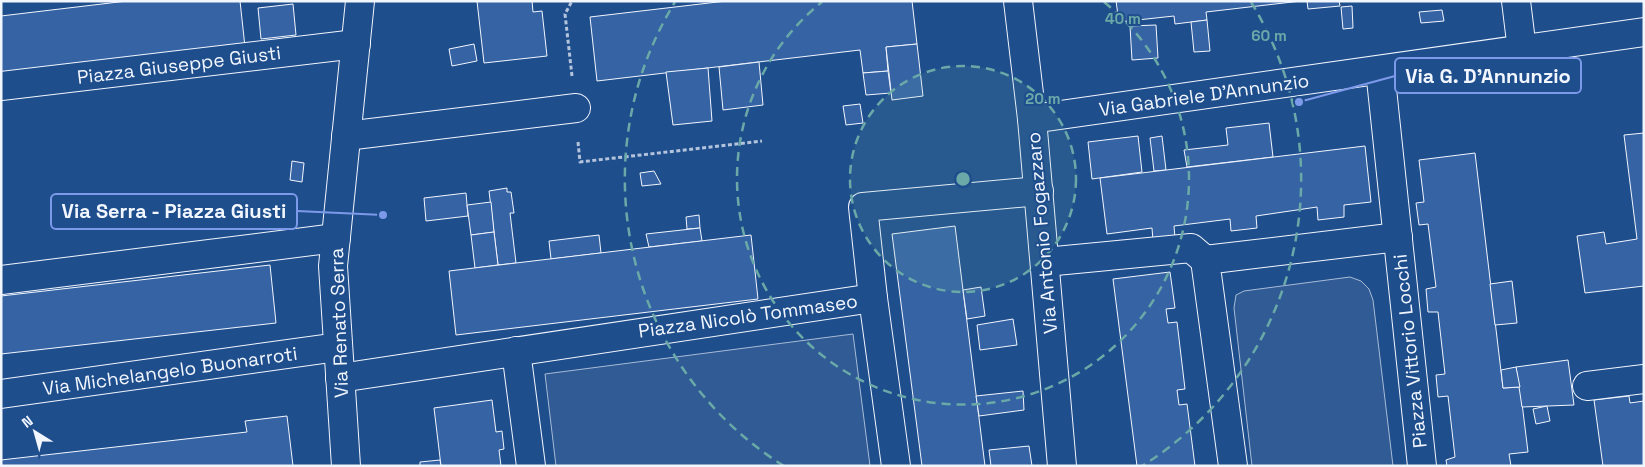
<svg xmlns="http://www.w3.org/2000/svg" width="1645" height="467" viewBox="0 0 1645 467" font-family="'Space Grotesk',sans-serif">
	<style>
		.parking { fill: #305b95; stroke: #a8bbd7 }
		.building { fill: #3563a3; stroke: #f2f6ff }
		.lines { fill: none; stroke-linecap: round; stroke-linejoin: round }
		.minor-casing { stroke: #f2f6ff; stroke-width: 30 }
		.path { stroke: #b3c4dc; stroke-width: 3; stroke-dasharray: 4 2.5; stroke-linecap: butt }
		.minor { stroke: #1f4e8c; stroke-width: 28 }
		.ring { fill: none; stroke: #6aa9a8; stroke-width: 2.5; stroke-dasharray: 9 6 }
		.labels { text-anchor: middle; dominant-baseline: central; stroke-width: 4; stroke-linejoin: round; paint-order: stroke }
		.street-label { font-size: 19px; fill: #f2f6ff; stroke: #1f4e8c }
		.centre { fill: #6aa9a8; stroke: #1f4e8c; stroke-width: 2.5 }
		.ring-label { font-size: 15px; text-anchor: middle; font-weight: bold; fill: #6aa9a8; stroke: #1f4e8c; stroke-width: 4; stroke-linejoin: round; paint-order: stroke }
		.leader { fill: none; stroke: #7d9aea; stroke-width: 2 }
		.callout-dot { fill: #7d9aea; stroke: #1f4e8c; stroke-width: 2 }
		.callout { fill: #1f4e8c; stroke: #7d9aea; stroke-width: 2 }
		.callout-label { font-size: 20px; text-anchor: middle; font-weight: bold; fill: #f2f6ff }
	</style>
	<rect width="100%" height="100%" fill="#1f4e8c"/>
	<g class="parking">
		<path d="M1350 277 1361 281 1369 289 1373 300 1393 466H1252L1234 308 1236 295 1244 291Z"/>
		<path d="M853 334 870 466H556L545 374Z"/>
	</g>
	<g class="building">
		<path d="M127 1H240L245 47 1 75V16Z"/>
		<path d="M477 1H532L533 12 542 11 547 56 484 63Z"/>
		<path d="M726 1H912L917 44 886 47 888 71 863 73 860 50 597 81 590 17Z"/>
		<path d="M1116 1H1301L1206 12 1207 20 1175 24 1174 16 1119 22Z"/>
		<path d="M1307 1H1339L1340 6 1308 9Z"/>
		<path d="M293 4 296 35 261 39 258 8Z"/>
		<path d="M1352 6 1353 28 1343 29 1341 7Z"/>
		<path d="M1442 10 1444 21 1421 23 1419 12Z"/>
		<path d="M1207 20 1210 51 1194 52 1191 22Z"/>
		<path d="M1156 25 1158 58 1132 60 1130 26Z"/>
		<path d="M474 44 477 61 452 66 449 49Z"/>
		<path d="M917 44 923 96 892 100 886 47Z"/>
		<path d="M759 62 763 105 723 110 719 67Z"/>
		<path d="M708 68 712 121 673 125 666 72Z"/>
		<path d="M888 71 891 93 866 95 863 73Z"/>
		<path d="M860 104 863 123 846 125 843 106Z"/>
		<path d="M1269 123 1273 157 1187 167 1184 150 1228 145 1226 128Z"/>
		<path d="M1644 133V286L1585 293 1577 236 1604 232 1606 244 1637 239 1624 135Z"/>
		<path d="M1138 136 1142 172 1092 179 1088 142Z"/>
		<path d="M1162 136 1166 170 1154 171 1150 138Z"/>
		<path d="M1365 146 1371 202 1344 205V217L1318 220 1317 207 1256 216 1257 228 1231 231 1230 219 1174 226 1175 238 1153 241 1152 228 1107 234 1100 178Z"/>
		<path d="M1475 153 1503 388 1520 387 1528 452 1509 454 1511 466H1447L1446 460 1455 457 1448 396 1438 397 1436 375 1445 374 1438 312H1428L1426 289 1436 287 1428 224 1419 225 1416 203 1424 202 1419 160Z"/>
		<path d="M292 161 304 163 302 182 290 180Z"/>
		<path d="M654 171 661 184 642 186 640 173Z"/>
		<path d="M507 188V192H511L514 213H510L516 263 498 265 489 191Z"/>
		<path d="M466 193 468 216 426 221 424 198Z"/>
		<path d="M491 202 494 232 471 235 467 205Z"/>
		<path d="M699 215 700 228 687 229 686 217Z"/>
		<path d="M955 226 985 466H922L892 234Z"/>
		<path d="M700 228 702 241 649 247 646 234Z"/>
		<path d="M494 232 498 265 475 268 471 235Z"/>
		<path d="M599 235 601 253 551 259 549 241Z"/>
		<path d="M751 235 758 299 456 335 449 271Z"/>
		<path d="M270 265 276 323 1 354V296Z"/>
		<path d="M1170 272 1175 308 1166 309 1168 323 1177 322 1185 389 1177 390 1179 405 1187 404 1195 466H1137L1113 279Z"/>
		<path d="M1512 281 1517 323 1495 325 1490 284Z"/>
		<path d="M981 287 985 316 967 319 963 290Z"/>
		<path d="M1013 319 1017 345 980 350 977 325Z"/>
		<path d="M1568 360 1574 405 1522 407 1516 367Z"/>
		<path d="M1516 367 1520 387 1503 388 1501 370Z"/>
		<path d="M1023 391 1024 410 979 416 976 396Z"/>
		<path d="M1629 396 1630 403 1644 401V466H1603L1594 400Z"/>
		<path d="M492 400 496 432 502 431 504 449 499 450 501 466H441L434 408Z"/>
		<path d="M1547 406 1550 421 1536 424 1533 409Z"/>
		<path d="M287 416 293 466H1V460L247 432 245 421Z"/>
		<path d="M1029 446 1032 466H991L989 450Z"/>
		<path d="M440 460 441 466H420V462Z"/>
	</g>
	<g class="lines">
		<defs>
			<g id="minor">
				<path d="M1018 1 1032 119 1062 466"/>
				<path d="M1516 1 1522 50"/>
				<path d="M1380 70 1422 466"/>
				<path d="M1 86 356 44"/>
				<path d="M1032 119 1644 32"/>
				<path d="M346 136 576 108"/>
				<path d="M1045 262 1191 248 1205 260"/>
				<path d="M1 280 336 238"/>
				<path d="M516 351 531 466"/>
				<path d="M340 378 873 298"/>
				<path d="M1587 386 1644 379"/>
				<path d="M1 394 338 347"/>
				<path d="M346 466 333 266 360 1"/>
				<path d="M896 466 873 298 863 207 1039 191"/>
				<path d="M1233 466 1205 260 1398 237"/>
			</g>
		</defs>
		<use href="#minor" class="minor-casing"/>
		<g class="path">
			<path d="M572 76 565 14 572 1"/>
			<path d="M578 142 580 162 762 141"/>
		</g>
		<use href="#minor" class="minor"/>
	</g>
	<circle cx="963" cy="179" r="113" fill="#6aa9a8" fill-opacity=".12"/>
	<g class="ring">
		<circle cx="963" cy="179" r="113"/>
		<path d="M1104 2A226 226 0 1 1 822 2"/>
		<path d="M784 466A338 338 0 0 1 675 2M1251 2A338 338 0 0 1 1142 466"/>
	</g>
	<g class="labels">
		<g class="street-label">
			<text transform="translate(179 65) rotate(-7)">Piazza Giuseppe Giusti</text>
			<text transform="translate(1204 95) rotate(-8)">Via Gabriele D'Annunzio</text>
			<text transform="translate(1042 233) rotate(-95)">Via Antonio Fogazzaro</text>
			<text transform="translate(748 316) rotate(-8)">Piazza Nicolò Tommaseo</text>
			<text transform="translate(339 323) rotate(-92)">Via Renato Serra</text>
			<text transform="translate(1410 351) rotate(-96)">Piazza Vittorio Locchi</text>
			<text transform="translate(170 371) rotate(-8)">Via Michelangelo Buonarroti</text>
		</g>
	</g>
	<circle cx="963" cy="179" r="8" class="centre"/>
	<g class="ring-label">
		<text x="1123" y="24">40 m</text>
		<text x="1269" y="41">60 m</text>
		<text x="1043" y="104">20 m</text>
	</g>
	<path class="leader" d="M1299 102L1395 76M383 215L297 211"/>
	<g class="callout-dot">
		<circle cx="1299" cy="102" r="5"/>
		<circle cx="383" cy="215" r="5"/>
	</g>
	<g class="callout">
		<rect x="1395" y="58" width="186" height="35" rx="5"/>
		<rect x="51" y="194" width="246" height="35" rx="5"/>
	</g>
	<g class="callout-label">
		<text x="1488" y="83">Via G. D'Annunzio</text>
		<text x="174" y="218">Via Serra - Piazza Giusti</text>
	</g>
	<rect width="1645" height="467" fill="none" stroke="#f2f6ff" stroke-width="5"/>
	<g transform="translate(35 432) rotate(323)" stroke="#1f4e8c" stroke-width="4" paint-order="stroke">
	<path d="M0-4L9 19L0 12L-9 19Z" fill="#f2f6ff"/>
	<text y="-8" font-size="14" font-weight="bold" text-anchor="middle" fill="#f2f6ff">N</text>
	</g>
</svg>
